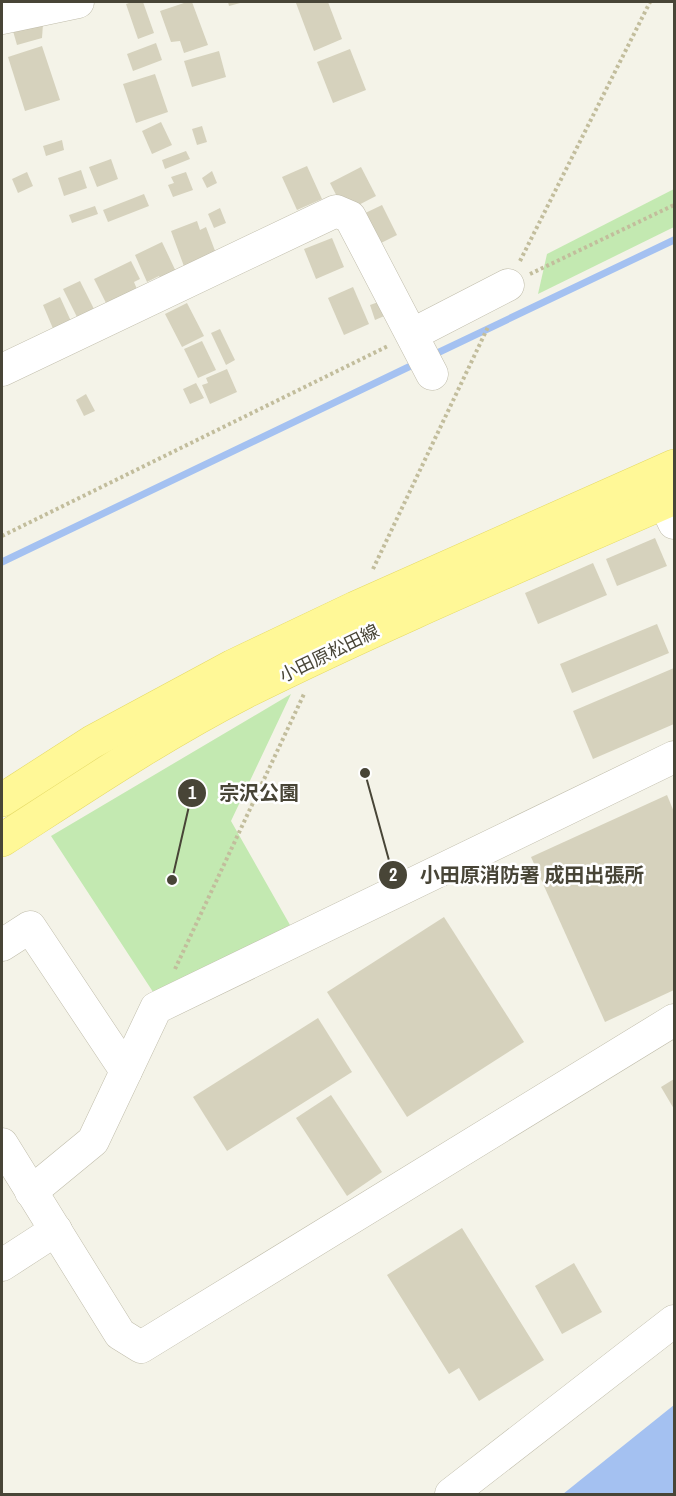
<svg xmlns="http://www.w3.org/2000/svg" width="676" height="1496" viewBox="0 0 676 1496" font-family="'Archivo Narrow','Noto Sans JP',sans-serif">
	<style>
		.green { fill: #c3e9b1 }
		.water { fill: #a4c1f1 }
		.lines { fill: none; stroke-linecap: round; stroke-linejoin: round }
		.stream { stroke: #a4c1f1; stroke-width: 7 }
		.building { fill: #d6d2bd }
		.minor-casing { stroke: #c0bdab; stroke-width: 33 }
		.major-casing { stroke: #e5da65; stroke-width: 34 }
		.path { stroke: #c2bd9c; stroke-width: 4; stroke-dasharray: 3 3; stroke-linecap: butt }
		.minor { stroke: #fff; stroke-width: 32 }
		.major { stroke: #fff897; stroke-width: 33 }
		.labels { text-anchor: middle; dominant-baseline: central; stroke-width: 5; stroke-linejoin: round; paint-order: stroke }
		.street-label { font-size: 18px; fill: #484537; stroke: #fff }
		.leader { fill: none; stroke: #484537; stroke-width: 2 }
		.callout-dot { fill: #484537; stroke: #fff; stroke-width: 2 }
		.mark-label { font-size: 18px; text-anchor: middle; font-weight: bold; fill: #fff }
		.callout-label { font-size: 20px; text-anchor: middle; font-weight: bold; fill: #484537; stroke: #fff; stroke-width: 5; stroke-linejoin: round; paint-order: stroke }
	</style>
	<rect width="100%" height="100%" fill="#f4f3e8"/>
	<g class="green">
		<path d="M674 189V227L538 294 547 254Z"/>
		<path d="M291 694 231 821 290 925 155 995 51 836Z"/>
	</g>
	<path class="water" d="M674 1405V1494H563Z"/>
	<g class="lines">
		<g class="stream">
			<path d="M431 356 674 240"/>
			<path d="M2 562 419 362"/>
		</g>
	</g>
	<g class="building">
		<path d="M132 2H143L154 33 138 39 126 4Z"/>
		<path d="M187 2H192L208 45 184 53 180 41 171 42 160 11Z"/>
		<path d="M228 2H244L229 6Z"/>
		<path d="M299 2H328L342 39 314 51 296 3Z"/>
		<path d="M43 24 42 38 17 45 13 31Z"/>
		<path d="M156 43 162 60 133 71 127 54Z"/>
		<path d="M42 46 60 100 25 111 8 57Z"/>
		<path d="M350 49 366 90 333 103 317 62Z"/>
		<path d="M219 51 226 77 192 87 184 61Z"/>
		<path d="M155 74 168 112 136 123 123 84Z"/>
		<path d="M161 122 172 145 152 154 142 131Z"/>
		<path d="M202 126 207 142 197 145 192 129Z"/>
		<path d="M62 140 64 150 46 156 43 146Z"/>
		<path d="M186 151 190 159 165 169 162 160Z"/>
		<path d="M111 159 118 179 97 187 89 167Z"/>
		<path d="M307 166 322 199 297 210 282 177Z"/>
		<path d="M361 167 376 196 345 212 330 183Z"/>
		<path d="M81 170 87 188 64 196 58 178Z"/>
		<path d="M212 171 217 183 207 188 202 178Z"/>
		<path d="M27 172 33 186 18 193 12 179Z"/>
		<path d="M186 172 193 190 173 197 168 185 174 183 171 177Z"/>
		<path d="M144 194 149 206 108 222 103 210Z"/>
		<path d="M382 205 397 235 373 247 357 217Z"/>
		<path d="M95 206 98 214 72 223 69 215Z"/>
		<path d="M220 208 226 223 214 228 208 214Z"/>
		<path d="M197 221 200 230 206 227 217 256 185 269 171 231Z"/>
		<path d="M332 238 344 267 316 279 304 249Z"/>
		<path d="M162 242 179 278 163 284 159 276 147 282 135 255Z"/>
		<path d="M131 261 140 279 134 282 139 294 109 309 94 279Z"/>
		<path d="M80 281 97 315 80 323 63 289Z"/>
		<path d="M353 287 369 324 344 335 328 298Z"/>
		<path d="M60 297 75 330 57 338 43 305Z"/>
		<path d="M384 300 389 314 375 320 370 305Z"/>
		<path d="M187 303 204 336 182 347 165 314Z"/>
		<path d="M220 329 235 360 226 365 211 333Z"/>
		<path d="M202 341 216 370 198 378 184 349Z"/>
		<path d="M227 369 237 392 210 404 202 385 208 383 206 378Z"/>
		<path d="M196 383 204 398 190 404 183 389Z"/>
		<path d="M86 394 95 411 84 416 76 400Z"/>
		<path d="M655 538 667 566 617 586 606 559Z"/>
		<path d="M593 563 607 595 538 624 525 593Z"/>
		<path d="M657 624 669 653 572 693 560 664Z"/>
		<path d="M674 668V724L593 759 573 711Z"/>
		<path d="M667 795 674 812V990L605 1022 531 857Z"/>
		<path d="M444 917 524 1042 407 1117 327 992Z"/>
		<path d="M318 1018 352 1072 227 1151 193 1097Z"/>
		<path d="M674 1079V1109L661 1087Z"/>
		<path d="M331 1095 382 1172 347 1196 296 1118Z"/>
		<path d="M462 1228 544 1360 479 1401 459 1368 449 1374 387 1275Z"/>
		<path d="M574 1263 602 1312 562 1334 535 1286Z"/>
	</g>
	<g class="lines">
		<defs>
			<g id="minor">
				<path d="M2 18 78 2"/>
				<path d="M413 334 508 285"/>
				<path d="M2 370 336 211 350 217 432 374"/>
				<path d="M653 478 674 523"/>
				<path d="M2 945 30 927 126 1071"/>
				<path d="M2 1144 120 1334 141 1347 674 1020"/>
				<path d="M31 1192 93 1141 156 1008 674 757"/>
				<path d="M2 1265 56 1230"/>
				<path d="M451 1494 674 1321"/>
			</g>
			<g id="major">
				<path d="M2 800 92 742 233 666 355 608 674 466"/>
				<path d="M2 840C81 789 161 735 245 692 386 622 531 561 674 498"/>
			</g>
		</defs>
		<use href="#minor" class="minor-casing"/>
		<use href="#major" class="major-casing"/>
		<g class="path">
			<path d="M520 261 650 2"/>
			<path d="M530 274 674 205"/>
			<path d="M2 536 388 346"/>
			<path d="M373 569 488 327"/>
			<path d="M175 969 304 694"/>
		</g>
		<use href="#minor" class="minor"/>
		<use href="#major" class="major"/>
	</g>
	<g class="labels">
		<g class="street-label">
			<text transform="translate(329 653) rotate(-26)">小田原松田線</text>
		</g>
	</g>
	<path class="leader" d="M172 880L192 793M365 773L393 875"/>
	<g class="callout-dot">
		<circle cx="172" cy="880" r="6"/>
		<circle cx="365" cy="773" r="6"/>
		<circle cx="192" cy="793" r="15"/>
		<circle cx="393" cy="875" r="15"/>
	</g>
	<g class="mark-label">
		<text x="192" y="799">1</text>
		<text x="393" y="881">2</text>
	</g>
	<g class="callout-label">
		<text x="259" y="800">宗沢公園</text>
		<text x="532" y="882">小田原消防署 成田出張所</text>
	</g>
	<rect width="676" height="1496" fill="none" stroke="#484537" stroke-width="6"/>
</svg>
